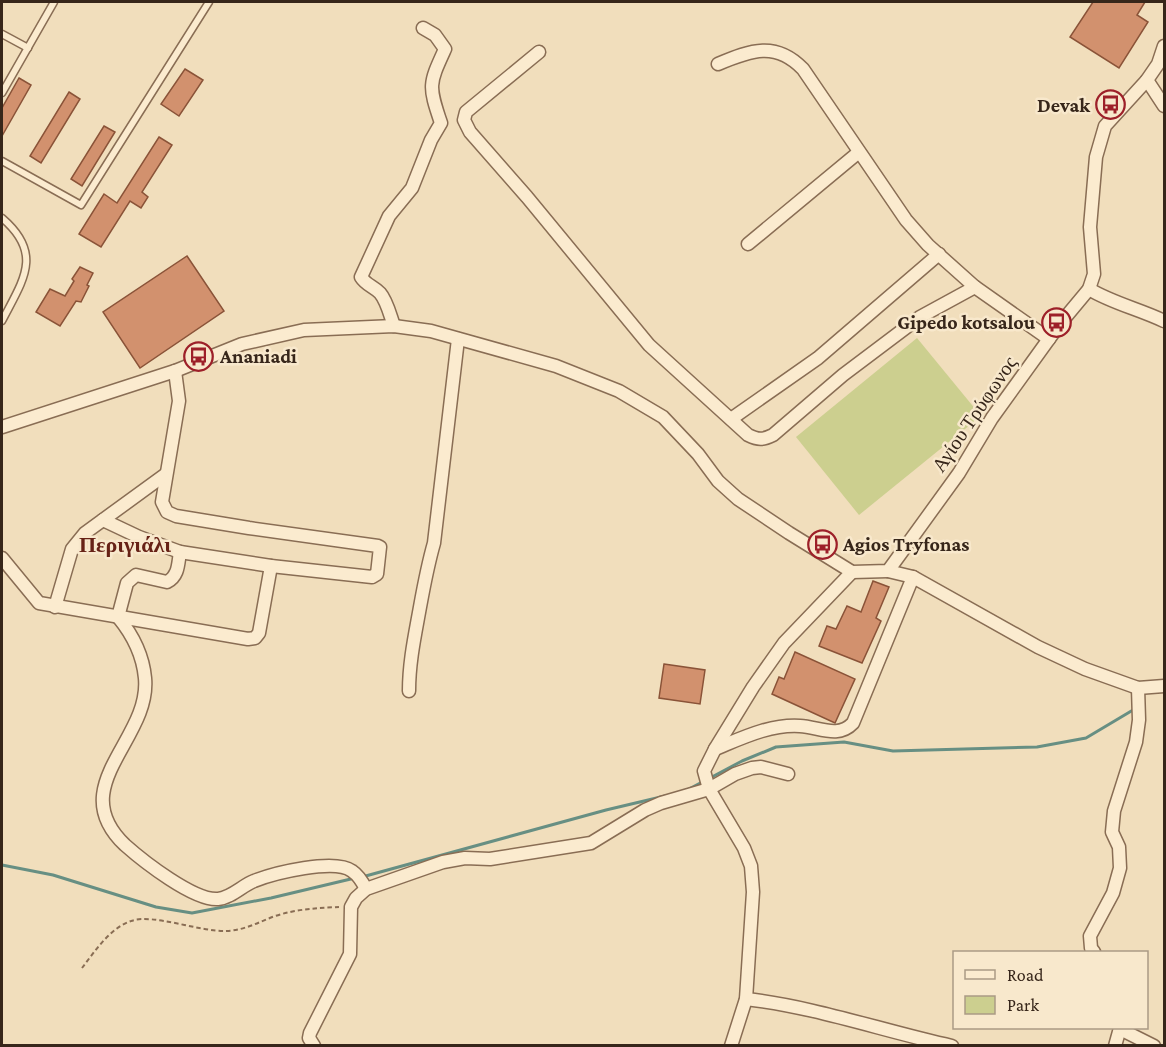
<svg xmlns="http://www.w3.org/2000/svg" width="1166" height="1047" viewBox="0 0 1166 1047" font-family="'Crimson Pro',serif">
	<style>
		.green { fill: #cccf8f }
		.lines { fill: none; stroke-linecap: round; stroke-linejoin: round }
		.stream { stroke: #678f83; stroke-width: 3 }
		.building { fill: #d2916e; stroke: #8a5338; stroke-width: 1.5 }
		.service-casing { stroke: #896d54; stroke-width: 9 }
		.minor-casing { stroke: #896d54; stroke-width: 15 }
		.path { stroke: #896d54; stroke-width: 2; stroke-dasharray: 4.5 3; stroke-linecap: butt }
		.service { stroke: #fbebcf; stroke-width: 6 }
		.minor { stroke: #fbebcf; stroke-width: 12 }
		.labels { text-anchor: middle; dominant-baseline: central; stroke-width: 5; stroke-linejoin: round; paint-order: stroke }
		.poi-label { font-size: 20px; font-weight: bold; fill: #37261a; stroke: #f8e8cc; text-anchor: end }
		.street-label { font-size: 20px; fill: #37261a; stroke: #f8e8cc }
		.quarter-label { font-size: 22px; font-weight: bold; fill: #672216; stroke: #f8e8cc }
	</style>
	<rect width="100%" height="100%" fill="#f1debc"/>
	<path class="green" d="M917 338 981 416 859 515 796 437Z"/>
	<g class="lines">
		<g class="stream">
			<path d="M710 778 742 761 776 747 844 742 893 751 1037 747 1086 738 1133 710"/>
			<path d="M689 789 704 781"/>
			<path d="M2 865 53 875 156 907 192 913 271 898 355 878"/>
			<path d="M362 877 606 810 665 796"/>
		</g>
	</g>
	<g class="building">
		<path d="M1093 2H1145L1137 15 1148 22 1119 68 1070 37Z"/>
		<path d="M185 69 203 80 179 116 161 104Z"/>
		<path d="M19 78 31 85 2 136V108Z"/>
		<path d="M69 92 80 99 41 163 30 156Z"/>
		<path d="M104 126 115 132 82 186 71 179Z"/>
		<path d="M159 137 172 145 142 192 148 197 141 208 130 201 101 247 79 234 104 194 117 203Z"/>
		<path d="M187 256 224 311 140 368 103 312Z"/>
		<path d="M80 267 93 273 87 285 89 286 81 302 76 301 60 326 36 312 50 289 65 296 74 281 72 279Z"/>
		<path d="M873 581 889 587 876 618 881 621 862 663 819 646 827 626 836 629 847 606 861 612Z"/>
		<path d="M795 652 855 679 835 723 772 694 779 677 784 679Z"/>
		<path d="M664 664 705 670 700 704 659 698Z"/>
	</g>
	<g class="lines">
		<defs>
			<g id="service">
				<path d="M2 34 28 48"/>
				<path d="M2 93 54 2"/>
				<path d="M2 161 81 205 209 2"/>
				<path d="M2 218C44 254 23 280 2 321"/>
			</g>
			<g id="minor">
				<path d="M539 52 466 112 464 120 470 132 527 197 649 345 748 435C758 440 763 440 773 435L843 375 920 317 975 287"/>
				<path d="M718 64C751 50 776 41 803 69L906 220 928 245 975 287 1049 339"/>
				<path d="M1147 80 1164 106"/>
				<path d="M748 244 859 152"/>
				<path d="M1089 289C1112 303 1139 309 1164 321"/>
				<path d="M394 326C390 315 387 301 380 293 373 286 366 285 361 277L389 216 412 188 431 140 441 123C428 85 429 84 445 49L435 35 423 28"/>
				<path d="M731 419 818 358 939 254"/>
				<path d="M2 427 175 371 242 344 304 330 394 326 431 331 556 366 619 391 663 417 698 454 718 481 738 499 789 533 852 572 888 571 959 473 992 418 1059 325 1089 289 1094 274 1090 227 1096 157 1105 126 1147 80 1158 64 1164 46"/>
				<path d="M103 520 139 537 180 552 271 566 372 577 377 574 380 547 378 546 249 528 176 516 167 512 162 502 179 401 175 371"/>
				<path d="M180 552C178 563 179 576 167 582L136 575 127 583 118 617C132 634 143 656 145 678 151 740 63 786 125 845 143 861 194 901 218 899 231 898 243 885 254 881 274 873 335 858 352 871 358 875 363 883 366 889"/>
				<path d="M2 558 39 603 248 639 255 638 259 633 271 566"/>
				<path d="M888 571 913 577 1038 647 1085 669 1138 688 1164 686"/>
				<path d="M55 607 72 549 85 533 166 474"/>
				<path d="M409 691C409 662 415 635 420 607 424 585 428 564 434 543L458 339"/>
				<path d="M715 749C742 738 770 724 800 726 819 727 838 739 853 723L913 577"/>
				<path d="M1094 952 1091 948 1090 936 1113 893 1120 868 1119 847 1112 832 1114 811 1136 742 1139 720 1138 688"/>
				<path d="M746 999C816 1007 883 1031 952 1046"/>
				<path d="M1120 1029 1154 1046"/>
				<path d="M314 1046 309 1038 310 1033 350 954 351 907 356 898 366 889 443 862 465 858 490 859 591 843 645 810 661 803 709 789 735 774 752 768 761 767 788 774"/>
				<path d="M731 1046 746 999 753 892 751 866 744 848 709 789 704 771 715 749 753 687 784 643 852 572"/>
				<path d="M1115 1046 1120 1028"/>
			</g>
		</defs>
		<use href="#service" class="service-casing"/>
		<use href="#minor" class="minor-casing"/>
		<path class="path" d="M82 968C95 951 110 928 131 921 153 913 199 932 227 931 245 930 259 922 275 916 297 909 317 908 339 907"/>
		<use href="#service" class="service"/>
		<use href="#minor" class="minor"/>
	</g>
	<defs>
		<symbol id="bus-ring" viewBox="-11 -11 22 22"><circle r="9.5" fill="#f8e8cc" stroke="#9d2029" stroke-width="1.5"/><path d="M-5-6H5V4H4V6H2V4H-2V6H-4V4H-5ZM-3.5-4V0h7V-4ZM-3.5 1.2v1.5H-2V1.2ZM2 1.2v1.5H3.5V1.2Z" fill="#9d2029"/></symbol>
	</defs>
	<g fill-rule="evenodd">
		<use href="#bus-ring" x="1094" y="88" width="33" height="33"/>
		<use href="#bus-ring" x="1040" y="306" width="33" height="33"/>
		<use href="#bus-ring" x="182" y="340" width="33" height="33"/>
		<use href="#bus-ring" x="806" y="528" width="33" height="33"/>
	</g>
	<g class="labels">
		<g class="poi-label">
			<text x="1090" y="105">Devak</text>
			<text x="1035" y="322">Gipedo kotsalou</text>
			<text x="220" y="356" text-anchor="start">Ananiadi</text>
			<text x="843" y="544" text-anchor="start">Agios Tryfonas</text>
		</g>
		<g class="street-label">
			<text transform="translate(974 414) rotate(-56)">Αγίου Τρύφωνος</text>
		</g>
		<g class="quarter-label">
			<text x="125" y="544">Περιγιάλι</text>
		</g>
	</g>
	<rect width="1166" height="1047" fill="none" stroke="#37261a" stroke-width="6"/>
	<rect x="953" y="951" width="195" height="78" fill="#f8e8cc" stroke="#ab9a85" stroke-width="1.5"/>
	<rect x="965" y="970" width="30" height="9" fill="#fbebcf" stroke="#ab9a85" stroke-width="1.5"/>
	<text x="1007" y="981" font-size="18" fill="#37261a">Road</text>
	<rect x="965" y="996" width="30" height="18" fill="#cccf8f" stroke="#ab9a85" stroke-width="1.5"/>
	<text x="1007" y="1011" font-size="18" fill="#37261a">Park</text>
</svg>
